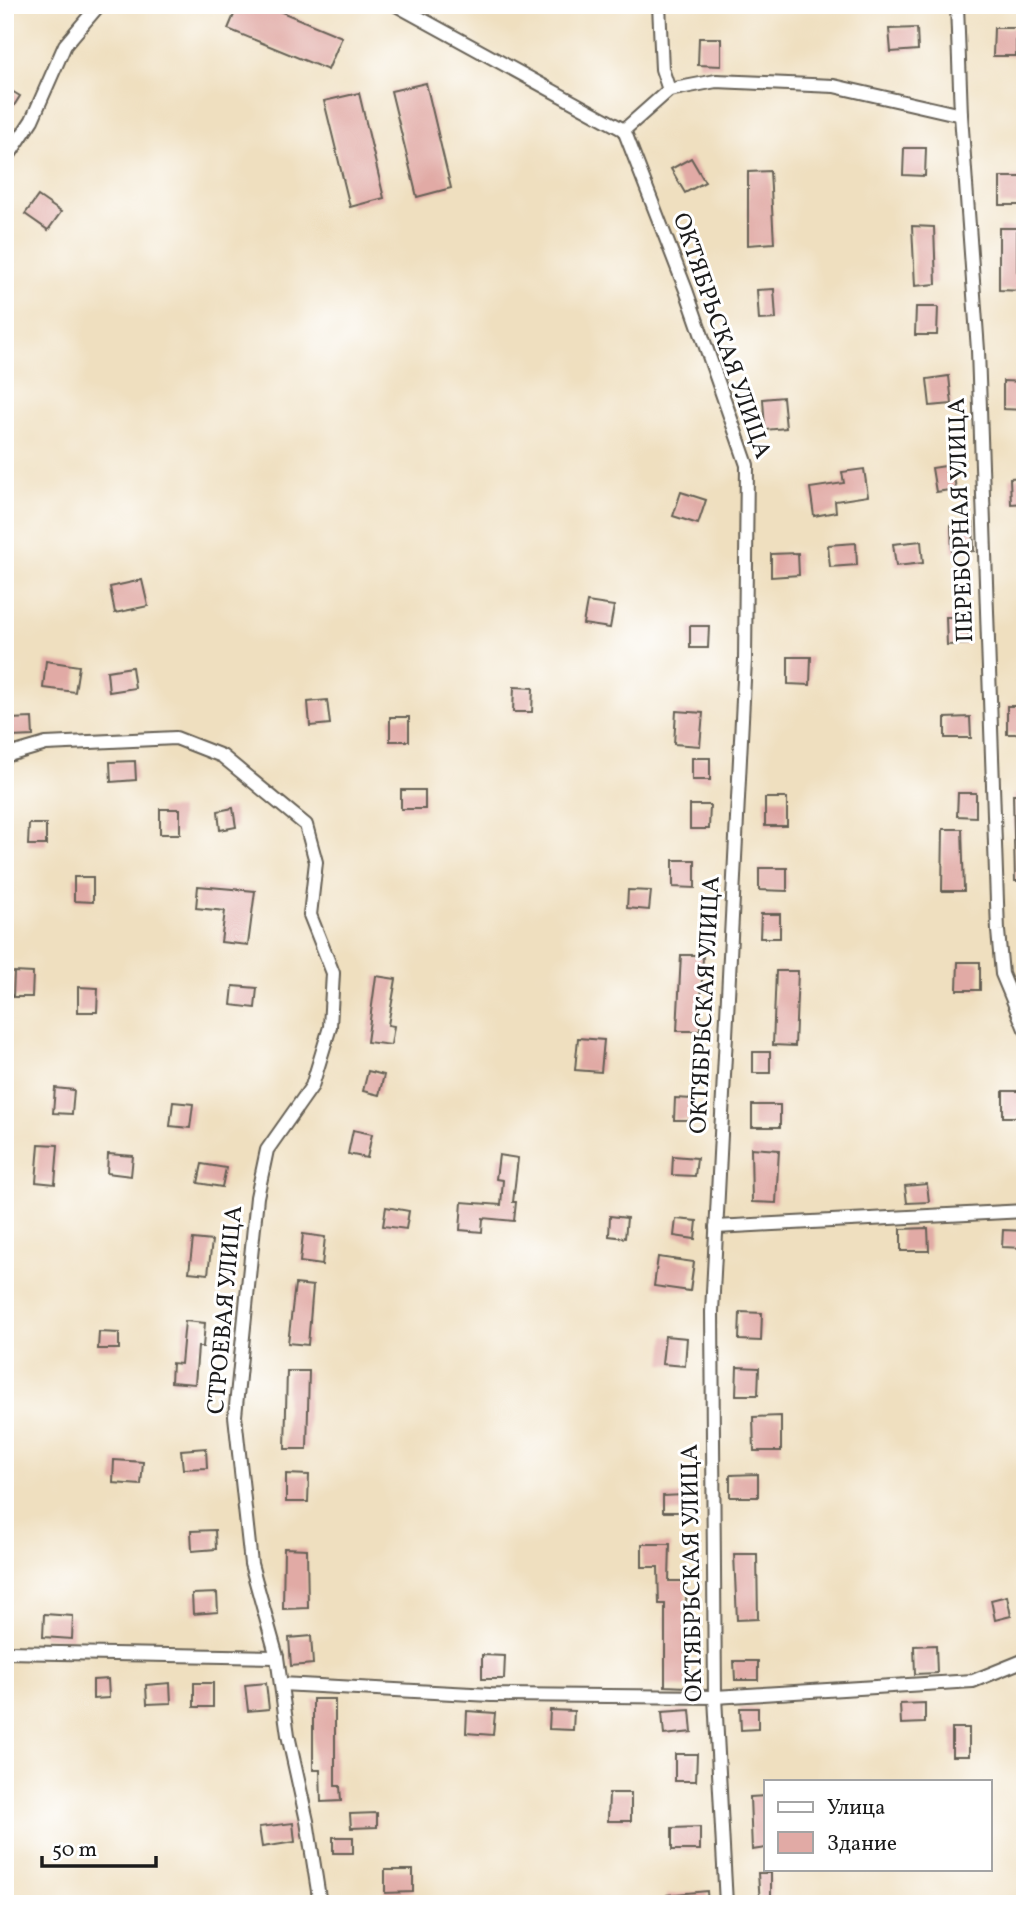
<svg xmlns="http://www.w3.org/2000/svg" width="1030" height="1909" viewBox="0 0 1030 1909" font-family="Vollkorn,serif">
	<style>
		.building { fill: #e1aaa5 }
		.lines { fill: none; stroke-linecap: round; stroke-linejoin: round }
		.minor-casing { stroke: #666055; stroke-width: 16 }
		.minor { stroke: #fff; stroke-width: 12 }
		.labels { text-anchor: middle; dominant-baseline: central; stroke-width: 6; stroke-linejoin: round; paint-order: stroke }
		.street-label { font-size: 24px; fill: #1c1c1c; stroke: #fff }
	</style>
	<rect width="100%" height="100%" fill="#fff"/>
	<filter id="ink" filterUnits="userSpaceOnUse"><feTurbulence type="fractalNoise" baseFrequency=".0143" numOctaves="2"/><feDisplacementMap in="SourceGraphic" scale="14" xChannelSelector="R" yChannelSelector="G"/><feConvolveMatrix kernelMatrix="1 2 1 2 8 2 1 2 1" color-interpolation-filters="sRGB"/></filter>
	<filter id="wash" filterUnits="userSpaceOnUse"><feTurbulence type="fractalNoise" baseFrequency=".00686" numOctaves="4" result="noise"/><feDisplacementMap in="SourceGraphic" scale="28" xChannelSelector="R" yChannelSelector="G"/><feGaussianBlur stdDeviation="1.57" result="paint"/><feColorMatrix in="noise" values="0 0 0 0 0 0 0 0 0 0 0 0 0 0 0 0 0 1.4 0 .05"/><feComposite in="paint" operator="in"/></filter>
	<g filter="url(#wash)">
		<rect width="100%" height="100%" fill="#efdfbf"/>
		<g id="blocks">
			<g class="building">
				<path d="M238 5H265L342 37 328 70 228 29Z"/>
				<path d="M917 28 918 50 891 52 889 29Z"/>
				<path d="M994 28H1016V56H993Z"/>
				<path d="M699 38H721V66L698 65Z"/>
				<path d="M426 83 451 188 417 197 391 91Z"/>
				<path d="M5 87 20 96 5 120Z"/>
				<path d="M359 93 384 198 350 207 324 101Z"/>
				<path d="M904 148H926L925 176 903 175Z"/>
				<path d="M691 158 705 182 685 193 671 169Z"/>
				<path d="M770 171 774 243 748 245V172Z"/>
				<path d="M1000 177H1023L1022 205H1000Z"/>
				<path d="M38 196 61 212 48 230 25 214Z"/>
				<path d="M912 226 934 227 936 284 915 286Z"/>
				<path d="M999 228H1017V271H1025V291L999 290Z"/>
				<path d="M774 289 776 319 759 320 757 290Z"/>
				<path d="M916 307H938L937 335H915Z"/>
				<path d="M949 376 952 404 930 406 927 379Z"/>
				<path d="M1003 381 1025 382V410L1003 409Z"/>
				<path d="M783 397 786 428 765 430 763 399Z"/>
				<path d="M952 465 956 489 936 492 932 468Z"/>
				<path d="M864 469 868 496 835 501 836 512 814 516 810 488 844 483 842 472Z"/>
				<path d="M1025 477V503L1011 504 1010 478Z"/>
				<path d="M681 492 706 500 698 524 673 516Z"/>
				<path d="M973 523 974 551 952 552 951 524Z"/>
				<path d="M921 541 923 563 896 566 893 544Z"/>
				<path d="M856 543 857 565 830 567 828 545Z"/>
				<path d="M798 553 799 575 771 577V554Z"/>
				<path d="M142 580 148 606 115 613 110 587Z"/>
				<path d="M587 602 614 606 610 628 583 624Z"/>
				<path d="M946 617H968L969 644 947 645Z"/>
				<path d="M690 626H709L708 648H690Z"/>
				<path d="M788 657H811L810 685 788 684Z"/>
				<path d="M46 661 79 666 75 692 43 688Z"/>
				<path d="M132 667 135 688 109 692 107 671Z"/>
				<path d="M514 687 533 688 532 712H513Z"/>
				<path d="M327 700 330 724 310 726 308 702Z"/>
				<rect x="1007" y="706" width="18" height="28"/>
				<path d="M676 711 703 713 700 746 674 744Z"/>
				<rect x="390" y="717" width="19" height="24"/>
				<path d="M970 717 971 738H945V718Z"/>
				<path d="M32 718 33 736 11 737 10 719Z"/>
				<rect x="692" y="758" width="18" height="22"/>
				<path d="M135 761 136 780 111 782 110 762Z"/>
				<rect x="401" y="790" width="24" height="19"/>
				<path d="M958 793H976V817L957 816Z"/>
				<path d="M1013 794H1025V881H1015Z"/>
				<rect x="765" y="798" width="22" height="28"/>
				<path d="M690 805H710L709 829H690Z"/>
				<path d="M233 808 236 827 220 830 218 811Z"/>
				<rect x="160" y="809" width="20" height="25"/>
				<path d="M29 824H46V845H28Z"/>
				<path d="M943 829H962L964 891H942Z"/>
				<path d="M673 860H695V888L673 887Z"/>
				<path d="M759 868H787V891L759 890Z"/>
				<path d="M74 877H93V902L74 901Z"/>
				<path d="M198 886 255 891 248 945 221 942 225 911 196 908Z"/>
				<path d="M628 890 651 891 649 910 627 908Z"/>
				<path d="M761 914H780V938H760Z"/>
				<path d="M681 955H703L700 1031H677Z"/>
				<path d="M958 962H980V990H957Z"/>
				<path d="M776 971H798L795 1046 773 1045Z"/>
				<path d="M14 972 33 973 32 997H13Z"/>
				<path d="M376 976 396 979 388 1025 394 1026 391 1045 367 1042Z"/>
				<path d="M233 986 257 988 255 1008 231 1005Z"/>
				<path d="M78 987 98 988 97 1012H78Z"/>
				<path d="M578 1038 604 1040 601 1072 575 1070Z"/>
				<rect x="753" y="1052" width="17" height="21"/>
				<path d="M368 1071 384 1075 379 1095 363 1091Z"/>
				<path d="M55 1088 74 1090 72 1114 53 1113Z"/>
				<path d="M1003 1091H1024L1023 1117H1003Z"/>
				<path d="M675 1098 692 1099V1120H674Z"/>
				<path d="M173 1102 193 1104 190 1128 170 1126Z"/>
				<rect x="752" y="1105" width="28" height="22"/>
				<path d="M353 1130 372 1134 367 1158 348 1154Z"/>
				<path d="M39 1144 58 1145 55 1184 36 1182Z"/>
				<path d="M751 1148 779 1150 776 1203 752 1202Z"/>
				<path d="M108 1154 133 1156 131 1176 107 1173Z"/>
				<path d="M499 1155 518 1158 513 1202H516L514 1221 483 1218 482 1232 460 1230 462 1202 501 1205 503 1180 496 1179Z"/>
				<path d="M673 1156 697 1158 695 1176 672 1175Z"/>
				<path d="M202 1164 226 1168 222 1187 198 1183Z"/>
				<path d="M927 1184 929 1202 907 1203 905 1186Z"/>
				<path d="M386 1207 409 1211 406 1229 383 1226Z"/>
				<path d="M610 1216 627 1218 625 1238 609 1236Z"/>
				<path d="M676 1219 697 1221 695 1239 674 1236Z"/>
				<path d="M928 1228 929 1251H901V1229Z"/>
				<path d="M1003 1230 1025 1231 1024 1248 1002 1247Z"/>
				<path d="M303 1234 325 1237 322 1265 300 1262Z"/>
				<path d="M193 1239 212 1241 208 1274 189 1272Z"/>
				<path d="M658 1257 694 1262 690 1291 654 1286Z"/>
				<path d="M295 1284 313 1286 308 1345 288 1343Z"/>
				<path d="M740 1312 762 1313 761 1341 739 1340Z"/>
				<path d="M185 1321 205 1323 203 1347H198L195 1384 171 1382 172 1363 181 1364Z"/>
				<path d="M99 1332 119 1333V1349H98Z"/>
				<path d="M665 1336 687 1338 685 1366 662 1364Z"/>
				<path d="M737 1367 759 1368 758 1395H736Z"/>
				<path d="M287 1371H309L307 1449H285Z"/>
				<path d="M781 1416V1451H754L753 1417Z"/>
				<path d="M206 1448 207 1468 183 1469 181 1450Z"/>
				<path d="M114 1460 143 1462 141 1485 113 1483Z"/>
				<path d="M286 1474 309 1475 308 1502H286Z"/>
				<path d="M758 1474V1497H730V1475Z"/>
				<path d="M684 1495V1512H663V1496Z"/>
				<path d="M215 1530 216 1549 192 1551 191 1531Z"/>
				<path d="M642 1544H670L669 1581H686L687 1687 665 1686V1604H659L658 1567H642Z"/>
				<path d="M284 1548 307 1549 308 1608 283 1609Z"/>
				<path d="M734 1554H757L758 1619 737 1620Z"/>
				<path d="M217 1593 218 1612 193 1614 192 1594Z"/>
				<path d="M1007 1596 1011 1616 995 1620 991 1600Z"/>
				<path d="M44 1614 73 1616 72 1639 43 1637Z"/>
				<path d="M311 1636 313 1664 291 1666 289 1638Z"/>
				<path d="M936 1645 937 1673 915 1674 914 1646Z"/>
				<path d="M482 1655 505 1656 504 1679H482Z"/>
				<path d="M734 1661H758V1680H735Z"/>
				<path d="M108 1679 109 1698 93 1699V1680Z"/>
				<path d="M170 1683 171 1703 147 1704 146 1685Z"/>
				<rect x="194" y="1683" width="19" height="24"/>
				<path d="M266 1683 269 1709 248 1711 245 1685Z"/>
				<path d="M313 1699H335V1786H340L341 1801 321 1802 320 1770H313Z"/>
				<path d="M925 1703V1723L901 1724 900 1704Z"/>
				<path d="M740 1708H758V1729L741 1730Z"/>
				<path d="M550 1710 574 1711 573 1730 549 1729Z"/>
				<path d="M690 1710 692 1732 664 1735 662 1712Z"/>
				<path d="M467 1711 495 1713 493 1735 466 1733Z"/>
				<rect x="952" y="1728" width="17" height="28"/>
				<path d="M675 1754H697L696 1781H675Z"/>
				<path d="M609 1793H631V1821H608Z"/>
				<path d="M766 1796V1848L752 1850 750 1797Z"/>
				<path d="M377 1813V1827L351 1828 350 1814Z"/>
				<path d="M293 1823 295 1842 262 1847 259 1827Z"/>
				<path d="M700 1827V1850H672V1828Z"/>
				<rect x="333" y="1837" width="20" height="16"/>
				<path d="M385 1870H413V1892L385 1893Z"/>
				<path d="M758 1873H771V1904H760Z"/>
				<path d="M707 1891 708 1904H668L667 1895Z"/>
			</g>
		</g>
	</g>
	<g filter="url(#ink)">
		<use href="#blocks" fill-opacity="0" stroke="#666055" stroke-width="2"/>
		<g class="lines">
			<defs>
				<g id="minor">
					<path d="M396 5 624 130"/>
					<path d="M659 5 662 69 669 90"/>
					<path d="M957 5 961 115 978 350 998 931 1002 974 1025 1029"/>
					<path d="M624 130 686 290 747 465 745 660 712 1312 715 1697 726 1904"/>
					<path d="M624 130 669 90 716 81 834 86 961 115"/>
					<path d="M5 161 32 120 65 45 99 5"/>
					<path d="M5 756 46 744 176 738 222 756 306 825 316 862 310 915 333 973 330 1027 312 1086 267 1150 257 1197 235 1416 251 1564 277 1657 288 1735 307 1821 320 1904"/>
					<path d="M716 1227 1025 1211"/>
					<path d="M5 1652 277 1657"/>
					<path d="M281 1684 491 1695 715 1697 973 1681 1025 1660"/>
				</g>
			</defs>
			<use href="#minor" class="minor-casing"/>
			<use href="#minor" class="minor"/>
		</g>
	</g>
	<g class="labels">
		<g class="street-label">
			<text transform="translate(721 336) rotate(71)">ОКТЯБРЬСКАЯ УЛИЦА</text>
			<text transform="translate(962 520) rotate(-92)">ПЕРЕБОРНАЯ УЛИЦА</text>
			<text transform="translate(706 1005) rotate(-87)">ОКТЯБРЬСКАЯ УЛИЦА</text>
			<text transform="translate(226 1310) rotate(-85)">СТРОЕВАЯ УЛИЦА</text>
			<text transform="translate(693 1573) rotate(-91)">ОКТЯБРЬСКАЯ УЛИЦА</text>
		</g>
	</g>
	<rect width="1030" height="1909" fill="none" stroke="#fff" stroke-width="28"/>
	<rect x="764" y="1780" width="228" height="91" fill="#ffffff" stroke="#a4a4a4" stroke-width="2"/>
	<rect x="778" y="1802" width="35" height="10" fill="#ffffff" stroke="#a4a4a4" stroke-width="2"/>
	<text x="827" y="1814" font-size="21" fill="#1c1c1c">Улица</text>
	<rect x="778" y="1832" width="35" height="21" fill="#e1aaa5" stroke="#a4a4a4" stroke-width="2"/>
	<text x="827" y="1850" font-size="21" fill="#1c1c1c">Здание</text>
	<path d="M42 1856v10h114v-10" fill="none" stroke="#1c1c1c" stroke-width="3.5"/>
	<text x="52" y="1856" font-size="21" fill="#1c1c1c" stroke="#ffffff" stroke-width="5" paint-order="stroke">50 m</text>
</svg>
